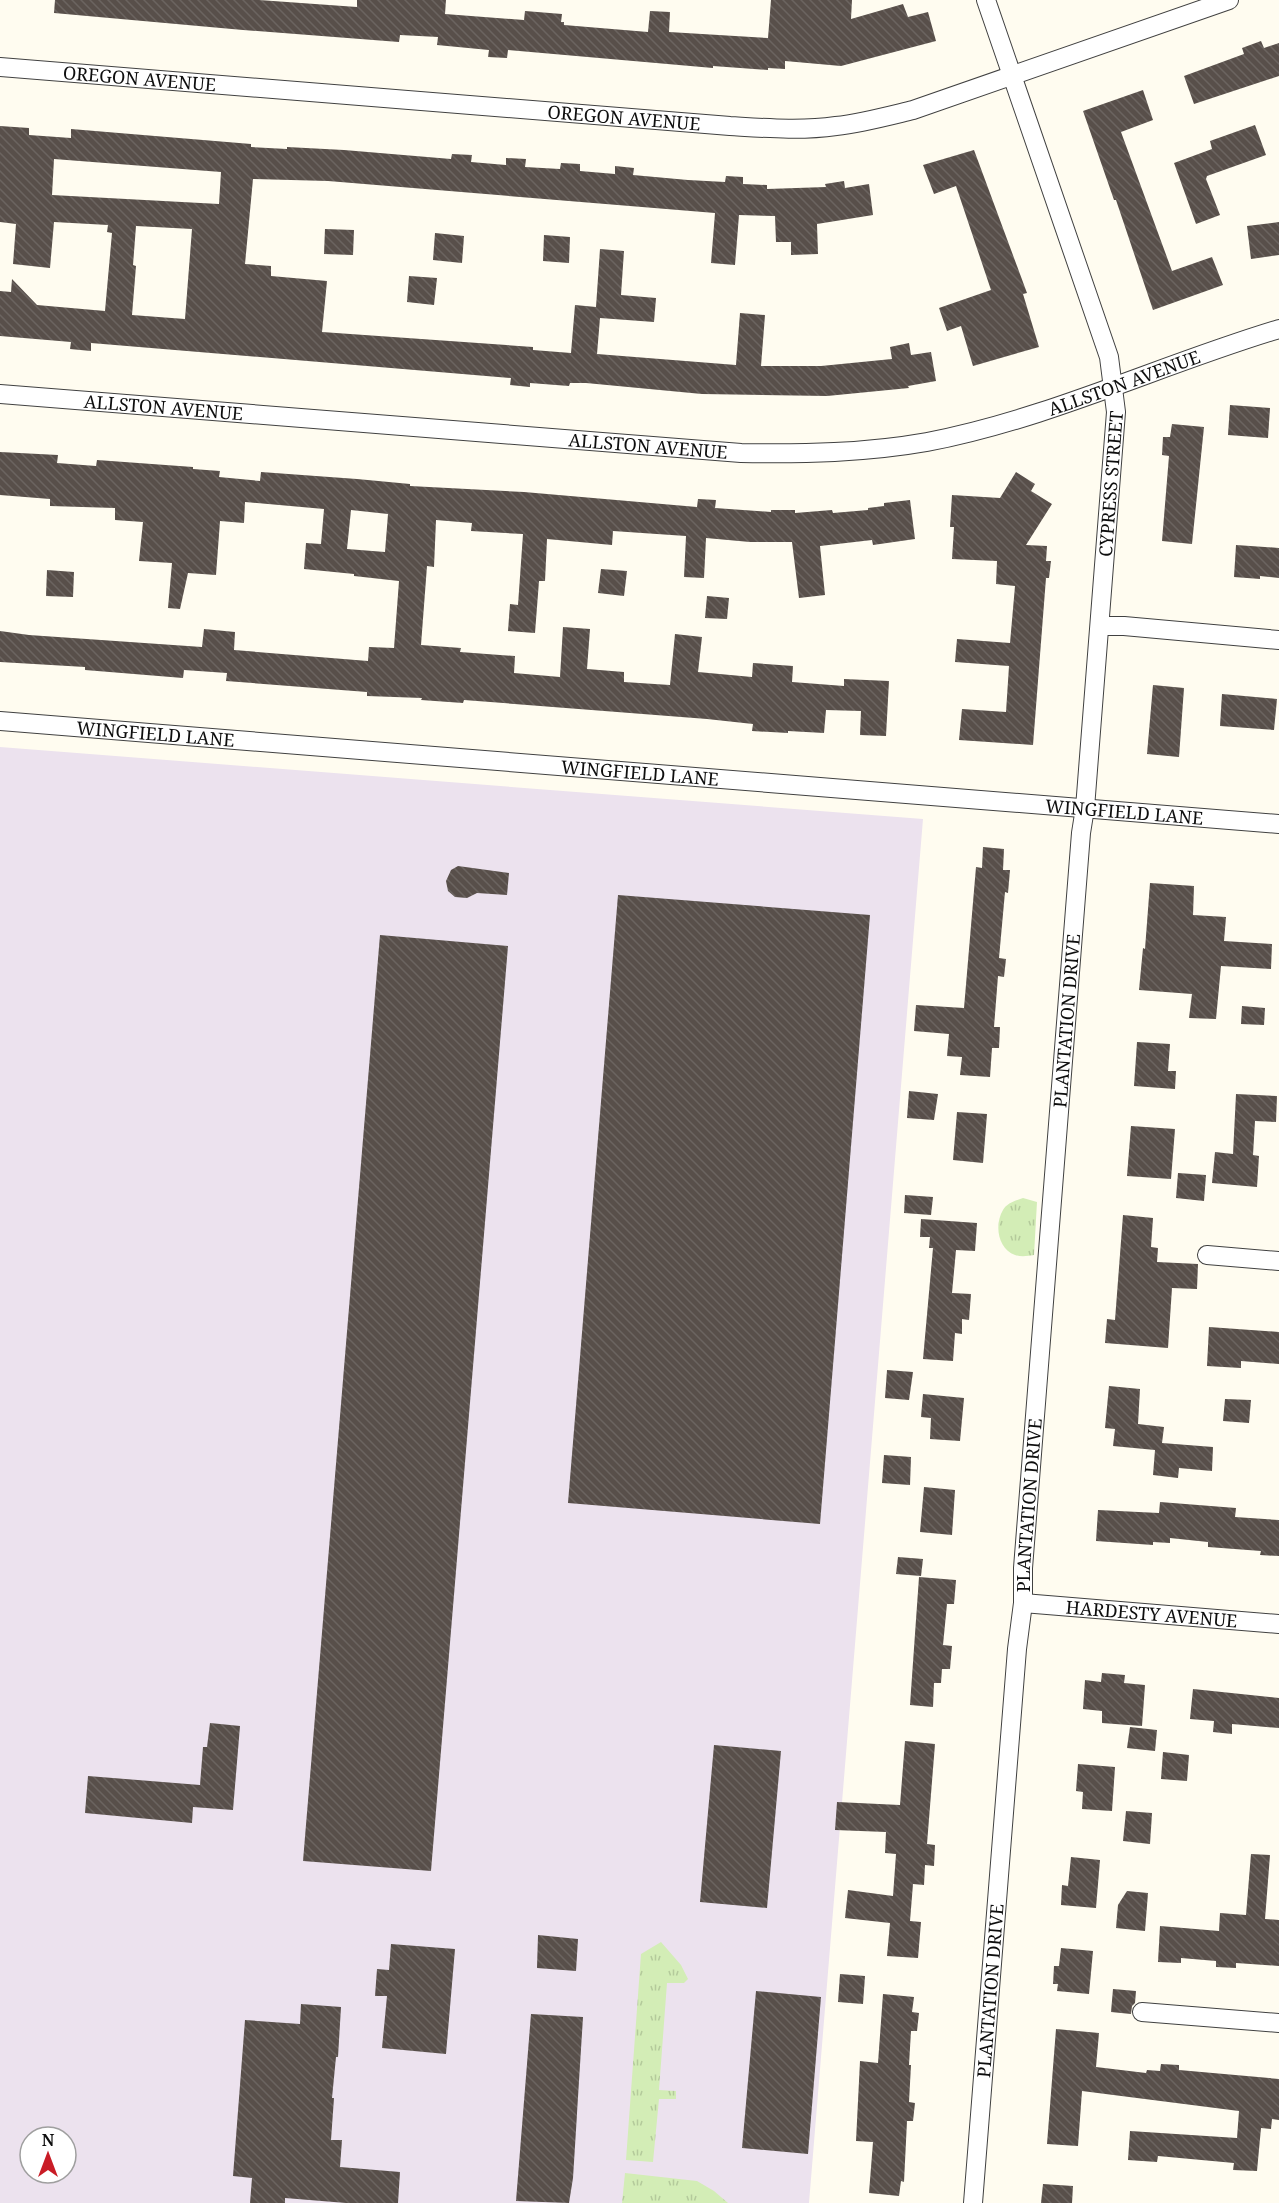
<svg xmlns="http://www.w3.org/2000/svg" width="1279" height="2203" viewBox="0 0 1279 2203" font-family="'Noto Serif',serif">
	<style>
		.industrial { fill: #ece2ee; fill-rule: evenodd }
		.grass { fill: url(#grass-tufts) }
		.building { fill: url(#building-back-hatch); fill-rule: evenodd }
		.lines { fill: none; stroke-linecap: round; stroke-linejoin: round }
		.street-casing { stroke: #414141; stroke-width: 20 }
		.street { stroke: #fff; stroke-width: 18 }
		.labels { text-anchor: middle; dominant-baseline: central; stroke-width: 6; stroke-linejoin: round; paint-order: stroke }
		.street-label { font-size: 18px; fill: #0e0e0e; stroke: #fff }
	</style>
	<defs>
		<pattern id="grass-tufts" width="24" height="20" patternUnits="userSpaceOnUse" patternTransform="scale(1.5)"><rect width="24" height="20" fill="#d3edb6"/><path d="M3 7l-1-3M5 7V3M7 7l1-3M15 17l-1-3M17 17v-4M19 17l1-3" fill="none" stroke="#b4ca9b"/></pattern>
		<pattern id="building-back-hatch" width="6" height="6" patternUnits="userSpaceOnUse" patternTransform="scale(1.5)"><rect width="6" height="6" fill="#584f4a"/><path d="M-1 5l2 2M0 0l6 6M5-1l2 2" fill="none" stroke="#6b6460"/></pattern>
	</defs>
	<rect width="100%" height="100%" fill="#fffcf0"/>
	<path class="industrial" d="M0 747 923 819 809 2203H0ZM30 2137H66V2173H30Z"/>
	<g class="grass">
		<path d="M1023 1198 1037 1202 1034 1255C1028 1256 1021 1257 1015 1255 998 1249 994 1225 1003 1210 1007 1203 1015 1201 1023 1198Z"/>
		<path d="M661 1942 681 1965 688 1979 684 1983H667L659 2090 676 2091V2099H659L653 2162 626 2160 641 1954Z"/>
		<path d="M625 2173 697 2181 714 2191 728 2203H622Z"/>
	</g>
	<g class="building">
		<path d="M55 0H259L357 7V0H446L445 14 524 20 525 11 562 14 561 22H564V25L648 32 650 11 670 12 669 32 768 38 771 0H852L851 19 903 4 908 17 928 12 936 41 841 66 785 61V69L768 68V70L713 66V68L508 50 507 58 488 57 489 50 437 45 438 37 400 35 399 42 243 30 54 13Z"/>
		<path d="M1261 41 1264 48 1279 43V76L1194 104 1184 76 1244 54 1242 48Z"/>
		<path d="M1143 90 1153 120 1121 132 1172 271 1212 257 1223 285 1153 310 1116 200H1114L1083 111Z"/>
		<path d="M1255 125 1266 155 1207 176 1206 179 1220 215 1196 224 1174 163 1212 149 1210 141Z"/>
		<path d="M0 126 29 128V135L71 138V129L251 144V147L287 149V147L344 150 451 159 452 154 472 155 471 162 506 165V158L526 159 525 167 560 169 561 163 580 164V171L615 174V166L634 168 633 175 688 180 725 182 726 176 743 177V184L767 185V189L826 187 825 184 844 181 845 188 869 184 873 215 817 224 818 254 791 255V242H776L775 216 739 215 735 265 711 263 715 213 328 181 253 179 245 264 271 266V276L327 281 322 332 533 347V350L571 353 575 305 596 307 600 249 624 251 621 295 656 298 654 322 600 318 597 354 736 365 740 313 765 315 761 366H821L892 359 890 347 909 343 911 355 931 352 936 381 908 386 909 388 827 396 702 394 586 383H570L569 386 530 383V387L510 385 511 378 91 343V351L70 349 71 342 0 336V291L11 292 12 279 37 305 105 311 112 233 107 232 108 225 54 222 50 268 13 264 16 224 0 222ZM54 159 221 172 219 204 52 195ZM136 226 192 229 185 319 132 315 136 266 133 265Z"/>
		<path d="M974 150 1027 293 1023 294 1039 347 973 366 961 326 947 331 939 308 991 290 956 186 934 194 923 165Z"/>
		<path d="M1279 222V255L1251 259 1247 226Z"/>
		<path d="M325 229 354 230 353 255 324 254Z"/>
		<path d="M435 233 464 236 462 263 433 260Z"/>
		<path d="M544 235 570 237 569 263 543 261Z"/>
		<path d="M409 276 437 278 434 305 407 302Z"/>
		<path d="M1230 405 1270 408 1268 438 1228 435Z"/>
		<path d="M1172 424 1204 427 1192 544 1162 541 1169 456 1162 455 1163 437H1170Z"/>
		<path d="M0 452 58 455 57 463 96 466 97 460 193 467V469L220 471 219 477 260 481 261 472 357 479 410 484V486L524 492 697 507 698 499 716 500 715 508 771 512V510H795V513L832 510 833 513 868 510V508L884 506V503L910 500 915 539 873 545 872 540 820 546 825 595 799 598 792 542H750L706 538 704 578 684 577 686 536 613 531 612 545 547 539 545 581H539L535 633 508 631 510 604 518 605 523 534 471 531 472 523 436 520 434 567 427 566 421 645 461 648 460 652 515 656 514 673 560 677 563 627 590 629 587 669 624 672V682L670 685 675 634 702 637 698 672 752 677 753 663 793 666 792 682 844 686V679L889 681 886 736 860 735 861 711 826 710 824 733 788 731V733L752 731 753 724 707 719 464 700 463 703 421 700 422 698 367 696V692L226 681 227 673 184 670 183 678 85 670V667L0 662V631L29 635 202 647 204 629 235 632 234 650 368 661 369 647 394 648 399 581 354 576V574L304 569 306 543 321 544 324 509 245 502 244 523 220 521 216 575 188 573 180 609 168 608 172 563 139 561 143 522 115 520V508L50 506V499L0 495ZM351 510 388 514 385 552 347 549Z"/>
		<path d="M1016 472 1035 484 1031 491 1052 504 1026 545 1047 546 1046 561H1051L1049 578H1046L1033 745 959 740 962 709 1006 712 1009 666 955 662 957 639 1010 643 1015 586 996 584 997 561 952 559 954 527H950L952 495 1000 498Z"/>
		<path d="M1236 545 1279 548V578L1260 576V579L1234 577Z"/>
		<path d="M601 569 627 571 624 596 598 593Z"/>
		<path d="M47 570 74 572 73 597 46 596Z"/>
		<path d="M707 596 729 598 727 619 705 618Z"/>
		<path d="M1153 685 1184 688 1179 757 1147 754Z"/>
		<path d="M1222 694 1277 699 1274 730 1220 726Z"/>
		<path d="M983 847 1004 849 1003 870H1010L1008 893 1005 892 999 958 1006 959 1004 977 998 976 994 1027H1000L999 1048H992L990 1077 960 1075 962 1057 947 1056 949 1034 914 1031 916 1005 964 1008 976 867 982 868Z"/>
		<path d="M458 866 509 873 507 895 477 893 467 898 455 897 448 891 446 881 451 870Z"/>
		<path d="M1150 883 1194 886 1193 915 1226 917 1224 941 1272 944 1271 969 1221 966 1216 1019 1189 1018 1192 994 1139 990 1143 948 1145 949Z"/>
		<path d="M618 895 870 915 820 1524 568 1503Z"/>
		<path d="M380 935 508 946 431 1871 303 1861Z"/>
		<path d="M1242 1006 1265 1008 1264 1025 1241 1024Z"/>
		<path d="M1137 1042 1170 1044 1168 1071H1176L1175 1089 1134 1086Z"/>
		<path d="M909 1091 938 1094 934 1120 907 1118Z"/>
		<path d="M1236 1094 1277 1096 1276 1122 1255 1121 1253 1155 1259 1156 1257 1187 1212 1183 1215 1152 1233 1154Z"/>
		<path d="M957 1112 987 1114 983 1163 953 1160Z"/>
		<path d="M1131 1126 1175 1129 1171 1179 1127 1176Z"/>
		<path d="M1178 1173 1206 1175 1204 1201 1176 1198Z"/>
		<path d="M905 1195 933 1197 931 1215 904 1213Z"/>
		<path d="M1123 1215 1153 1218 1151 1247 1158 1248 1157 1262 1198 1264 1197 1289 1172 1288 1168 1348 1105 1343 1107 1319 1115 1320Z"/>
		<path d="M921 1219 977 1223 975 1251 956 1250 952 1293 971 1294 969 1320 962 1319V1334L955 1333 953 1361 923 1359 933 1248H929L930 1237H920Z"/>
		<path d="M1209 1327 1279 1332V1364L1241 1361V1368L1207 1366Z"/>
		<path d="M887 1370 913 1372 909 1400 885 1398Z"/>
		<path d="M1109 1386 1140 1389 1138 1424 1164 1427 1162 1443 1213 1447 1212 1471 1179 1468 1178 1478 1153 1475 1155 1450 1113 1446 1115 1429 1105 1428Z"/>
		<path d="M923 1394 964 1398 960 1441 930 1439 931 1418 921 1417Z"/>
		<path d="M1225 1399 1251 1400 1249 1423 1223 1421Z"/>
		<path d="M884 1455 911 1457 910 1485 882 1483Z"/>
		<path d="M924 1487 955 1490 952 1535 920 1532Z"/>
		<path d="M1160 1502 1236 1508 1235 1517 1279 1520V1556L1260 1555 1261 1551 1208 1547V1542L1170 1538V1543L1153 1542V1545L1096 1541 1098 1510 1159 1513Z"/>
		<path d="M898 1557 923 1559 921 1576 896 1574Z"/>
		<path d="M919 1577 956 1580 954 1604H947L943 1645 952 1646 950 1669H942L941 1683H934L933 1707 910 1705Z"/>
		<path d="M1102 1673 1125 1675 1124 1683 1145 1685 1142 1726 1102 1723V1711L1083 1709 1085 1680 1101 1682Z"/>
		<path d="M1193 1689 1279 1698V1728L1232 1724V1734L1213 1732 1214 1721 1190 1719Z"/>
		<path d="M210 1723 240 1726 233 1810 193 1807 192 1823 85 1813 88 1776 200 1785 203 1747H207Z"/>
		<path d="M1130 1727 1157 1730 1155 1751 1127 1748Z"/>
		<path d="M905 1741 935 1744 927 1844 935 1845 934 1866 925 1865 924 1885 913 1884 910 1921 921 1922 918 1958 887 1956 890 1923 845 1918 848 1890 893 1896 896 1854 885 1853 886 1832 835 1830 837 1802 900 1805Z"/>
		<path d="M714 1745 781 1751 767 1908 700 1902Z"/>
		<path d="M1163 1752 1189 1755 1187 1781 1161 1779Z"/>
		<path d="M1078 1764 1115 1767 1112 1811 1082 1809 1083 1792 1076 1791Z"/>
		<path d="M1126 1811 1152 1813 1150 1844 1123 1841Z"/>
		<path d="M1251 1854 1270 1855 1265 1919 1279 1920V1966L1236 1963V1968L1216 1967V1961L1181 1958V1963L1158 1962 1160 1926 1219 1931 1220 1913 1246 1915Z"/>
		<path d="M1071 1857 1100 1860 1096 1908 1061 1905 1062 1885 1068 1886Z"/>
		<path d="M1127 1891 1148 1893 1145 1931 1116 1928 1118 1905Z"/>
		<path d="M538 1935 578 1939 576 1971 537 1968Z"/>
		<path d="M391 1944 455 1949 446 2054 382 2048 387 1996H375L377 1969 389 1970Z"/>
		<path d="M1061 1948 1093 1951 1089 1994 1057 1991 1058 1984H1053L1054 1966H1059Z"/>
		<path d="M840 1974 865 1976 863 2004 838 2002Z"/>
		<path d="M1113 1989 1136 1991 1135 2003 1132 2006 1131 2014 1111 2012Z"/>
		<path d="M756 1991 821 1997 808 2154 742 2148Z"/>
		<path d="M883 1994 914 1997 912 2012 919 2013 917 2031H911L909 2065H911L909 2102 915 2103 913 2121H907L904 2182 901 2181 899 2196 869 2193 873 2142 856 2141 860 2061 878 2063Z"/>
		<path d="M301 2004 341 2007 338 2057H336L332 2098H334L331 2140H342L340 2167 400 2172 398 2203H346L285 2198V2203H250L252 2178 233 2176 245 2020 300 2024Z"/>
		<path d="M531 2014 583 2017 573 2178 569 2203 516 2201Z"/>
		<path d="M1056 2029 1099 2033 1096 2067 1146 2073 1147 2070 1160 2071 1161 2064 1179 2065V2070L1279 2079V2120L1272 2119 1271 2129 1261 2128 1257 2171 1233 2170 1234 2163 1158 2156 1157 2162 1128 2160 1130 2131 1237 2138 1239 2111 1082 2091 1078 2146 1047 2144Z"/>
		<path d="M1043 2184 1073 2186 1072 2203H1041Z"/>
	</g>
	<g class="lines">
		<defs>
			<g id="street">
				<path id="s1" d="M0 67 730 126C765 128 801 131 836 126 862 123 888 116 913 110L1229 0"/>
				<path id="s2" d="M0 394 741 453C804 454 865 453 927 442 1048 419 1162 364 1279 329"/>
				<path d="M1100 626H1124L1279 640"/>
				<path id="s3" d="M0 721 1279 824"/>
				<path d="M1207 1255 1279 1261"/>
				<path id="s4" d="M1023 1603 1279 1624"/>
				<path d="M1142 2012 1279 2023"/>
				<path id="s5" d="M973 2203 1017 1649 1023 1603V1568L1081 833 1085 808 1116 412 1109 357 986 0"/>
			</g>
		</defs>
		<use href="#street" class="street-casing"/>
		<use href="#street" class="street"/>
	</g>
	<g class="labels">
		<g class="street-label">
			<text stroke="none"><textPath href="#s1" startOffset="140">OREGON AVENUE</textPath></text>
			<text stroke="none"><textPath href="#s1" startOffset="626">OREGON AVENUE</textPath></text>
			<text stroke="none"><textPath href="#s2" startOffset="1136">ALLSTON AVENUE</textPath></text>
			<text stroke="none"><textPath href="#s2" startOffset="164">ALLSTON AVENUE</textPath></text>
			<text stroke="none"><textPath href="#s2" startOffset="650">ALLSTON AVENUE</textPath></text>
			<text stroke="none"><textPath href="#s5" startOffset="1725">CYPRESS STREET</textPath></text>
			<text stroke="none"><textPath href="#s3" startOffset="156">WINGFIELD LANE</textPath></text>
			<text stroke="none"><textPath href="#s3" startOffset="642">WINGFIELD LANE</textPath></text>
			<text stroke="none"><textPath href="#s3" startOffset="1128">WINGFIELD LANE</textPath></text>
			<text stroke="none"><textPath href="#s5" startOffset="1186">PLANTATION DRIVE</textPath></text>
			<text stroke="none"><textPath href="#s5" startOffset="700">PLANTATION DRIVE</textPath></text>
			<text stroke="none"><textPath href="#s4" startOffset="129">HARDESTY AVENUE</textPath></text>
			<text stroke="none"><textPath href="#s5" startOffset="213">PLANTATION DRIVE</textPath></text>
		</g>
	</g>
	<g transform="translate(48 2155)"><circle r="28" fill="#ffffff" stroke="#9f9f9f" stroke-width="1.5"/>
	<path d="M0-4.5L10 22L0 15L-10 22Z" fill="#c91c26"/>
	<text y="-9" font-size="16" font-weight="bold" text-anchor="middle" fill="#0e0e0e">N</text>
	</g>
</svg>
